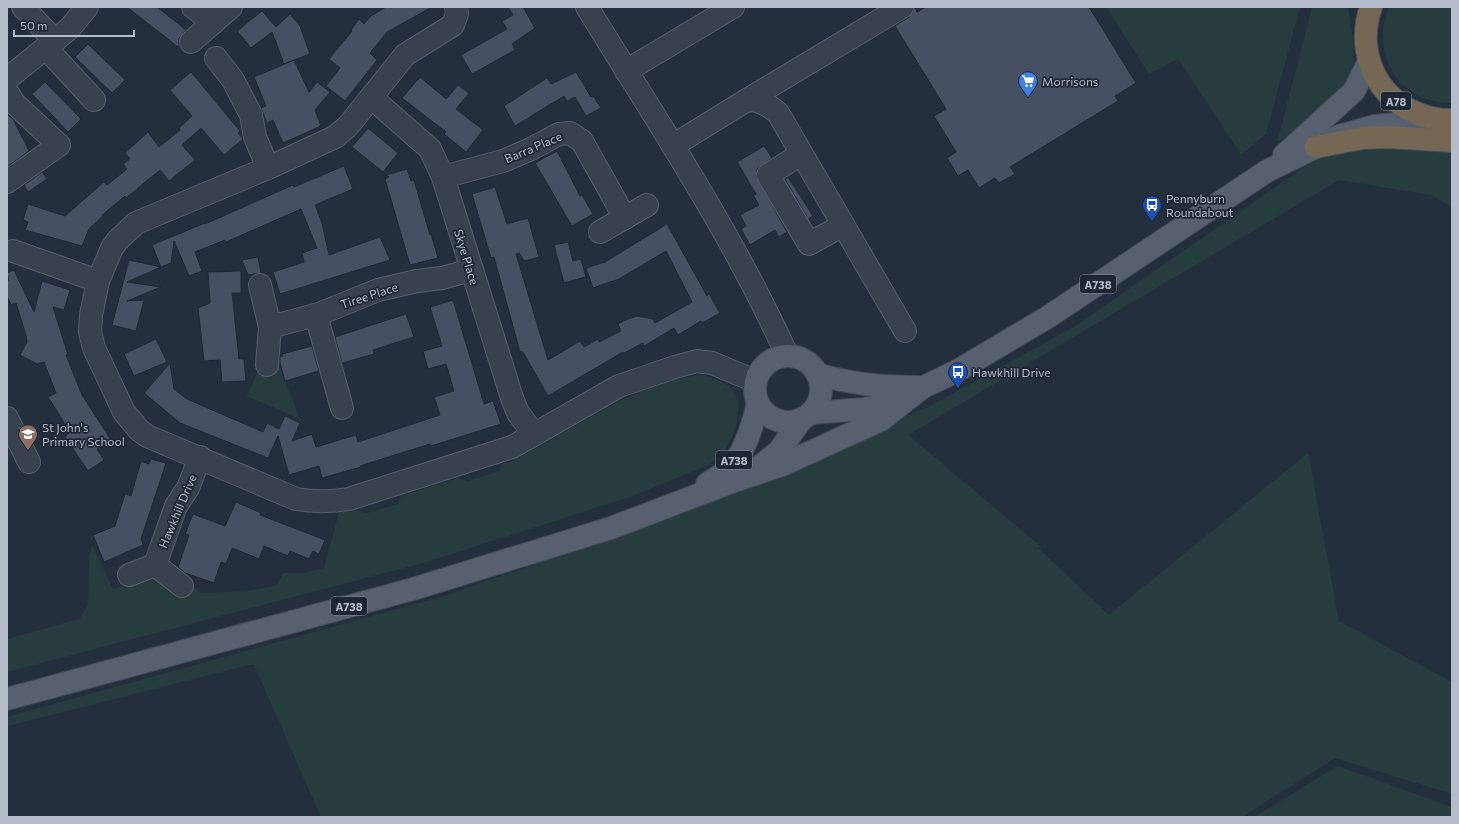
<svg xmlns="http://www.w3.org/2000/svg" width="1459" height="824" viewBox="0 0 1459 824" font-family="Commissioner,sans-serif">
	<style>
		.green { fill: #263c3f }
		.building { fill: #455162; stroke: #1f2835 }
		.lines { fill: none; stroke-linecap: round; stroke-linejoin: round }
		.minor-casing { stroke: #565f6c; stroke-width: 24 }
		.major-casing { stroke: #414a57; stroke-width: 24 }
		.highway-casing { stroke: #434c59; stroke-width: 24 }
		.minor { stroke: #38414e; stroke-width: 22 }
		.major { stroke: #56606e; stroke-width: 22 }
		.highway { stroke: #746855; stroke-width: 22 }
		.labels { text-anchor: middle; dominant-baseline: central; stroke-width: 3.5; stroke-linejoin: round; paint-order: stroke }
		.shield { fill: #1d2633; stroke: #878f9c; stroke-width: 1 }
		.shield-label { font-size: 11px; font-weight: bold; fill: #b4bcc9 }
		.poi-label { font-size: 12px; fill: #b4bcc9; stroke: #1d2633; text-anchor: start }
		.street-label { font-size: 12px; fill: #b4bcc9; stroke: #1d2633 }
	</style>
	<rect width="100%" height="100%" fill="#242f3e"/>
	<g class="green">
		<path d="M1106 7H1300L1266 134 1241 155 1178 59 1149 74Z"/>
		<path d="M1312 7H1348C1351 28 1357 54 1351 75 1345 97 1296 128 1277 143Z"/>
		<path d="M1389 7H1452V103C1410 104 1381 72 1383 31 1383 23 1387 14 1389 7Z"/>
		<path d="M1400 144 1452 152V207L1431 195 1339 180 908 435 1043 548 1037 547 1109 615 1308 453 1339 621 1452 682V794L1335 758 1242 817H321L254 665H249L7 726V717L444 596 642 527 833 448 930 406 1074 327 1316 159 1344 147Z"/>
		<path d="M260 367 280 368 300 419 247 396Z"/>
		<path d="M701 375C712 377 730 383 736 394 739 400 739 407 738 413 735 436 727 452 708 465L633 496 423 563 7 672V639L79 619 88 605 89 556 92 545 113 589 155 577 182 597 193 586 200 593 248 591 277 585 283 573H304L324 568 339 512 354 510 367 513 398 504 401 496 457 478 467 481 500 471 502 464 511 462C534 449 557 436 580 423 618 402 657 379 701 375Z"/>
		<path d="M1338 766 1452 807V817H1254Z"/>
	</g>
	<g class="building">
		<path d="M127 7H157L186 30 179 38V46L178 47Z"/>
		<path d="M386 7H432L387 32 370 53 377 60 345 101 326 86 340 68 329 59 352 31 351 30 359 19 364 24 371 16Z"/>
		<path d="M508 7H523L535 28 512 44 515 50 472 74 461 55 507 29 502 21 513 15Z"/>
		<path d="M915 7 917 12 926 7H1089L1136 83 1115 96 1118 101 1010 167 1015 174 999 183 995 178 979 188 968 170 958 176 947 158 956 152 934 116 946 109 895 26 909 17Z"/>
		<path d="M262 11 276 27 290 14 300 26 310 54 284 64 272 32 251 48 237 31Z"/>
		<path d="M88 44 125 80 112 93 75 57Z"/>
		<path d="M294 60 309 92 317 82 330 92 315 110 321 126 283 143 273 120 267 123 261 108 266 106 254 77Z"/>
		<path d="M191 72 240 131 238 133 243 139 224 155 201 128 182 145 195 160 169 181 160 170 126 198 125 196 102 215 103 216 89 229 82 246 25 230 28 222 23 220 28 204 65 216 104 182 107 185 127 169 123 164 130 159 125 153 148 132 159 147 180 130 179 128 192 116 170 90Z"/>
		<path d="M576 72 591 97 593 96 601 108 586 116 575 97 567 101 564 96 515 126 504 106 547 78 551 84Z"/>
		<path d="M420 77 446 99 458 85 469 93 456 109 483 130 466 152 444 134 446 132 402 98Z"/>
		<path d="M45 82 81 119 68 132 32 94Z"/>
		<path d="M7 114 13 119 29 151 7 167Z"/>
		<path d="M368 128 398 153 383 172 352 147Z"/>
		<path d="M764 146 772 158 757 169 756 176 787 232 779 237 775 230 750 245 741 229 746 226 740 215 759 205 753 195 756 194 737 162Z"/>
		<path d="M557 151 580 196 582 195 593 214 572 226 535 163Z"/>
		<path d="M344 166 353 189 315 205 322 223 329 255 380 237 390 260 280 294 273 272 304 262 302 253 317 248 301 209 226 242 225 240 195 252 202 271 189 276 174 241 171 263 161 267 152 245 205 223V224L293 185 294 187Z"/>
		<path d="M407 169 411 181 414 180 430 235 431 234 438 258 410 265 385 179 389 177 386 175Z"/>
		<path d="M42 172 47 179 28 192 24 185Z"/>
		<path d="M788 177 813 216 808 219 785 179Z"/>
		<path d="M495 187 507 224 528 218 535 243 539 257 524 261 519 253 516 254 548 360 580 341 584 347 598 339 599 342 621 331 618 324 625 320 637 316 653 319 655 323 692 302 666 251 619 279 593 288 586 268 605 262 667 224 707 296 709 294 720 313 702 323 701 321 678 335 674 328 644 346 643 343 624 353 623 352 548 396 523 352H520L494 257 491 258 472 194Z"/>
		<path d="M568 242 573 261 581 259 586 277 564 283 554 245Z"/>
		<path d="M258 257 261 273 248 275 242 260Z"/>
		<path d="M129 260 161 267 127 282 161 287 127 301 144 300 136 331 112 325Z"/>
		<path d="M14 270 34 312 42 281 70 290 64 310 53 307 68 355H66L82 395 111 440 97 449 104 460 88 471 65 437 70 432 48 397 56 393 44 362 37 364 20 355 27 342 26 335 16 303 11 305 7 296V280H9L7 273Z"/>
		<path d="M241 271V293H232L239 359H244L246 381 222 382 220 360 204 361 198 308 210 303 208 272Z"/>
		<path d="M453 300 484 404 493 401 501 424 431 446 430 444 360 466 361 467 322 478 319 466 289 475 278 436 268 458 180 423 144 393 170 363 174 389 187 399 263 432 267 423 279 429 285 416 300 423 292 441 312 434 316 447 356 435 358 442 440 415 434 397 454 391 446 364 428 369 423 351 442 346 430 307Z"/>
		<path d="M406 314 414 337 373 350 374 354 342 363 335 337Z"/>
		<path d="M156 339 167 362 134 376 124 354Z"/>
		<path d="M312 346 319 371 285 381 280 363V357L283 356 282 354Z"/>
		<path d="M151 459 166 463 141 539 143 545 104 562 93 535 115 526 125 494 131 496 141 461 149 464Z"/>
		<path d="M236 502 261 513 260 515 325 540 319 554 313 551 309 559 290 551 288 556 264 546 259 559 232 548 226 564 221 562 214 583 185 573 178 567 189 535 185 534 193 514 225 526Z"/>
	</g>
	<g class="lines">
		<defs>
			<g id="minor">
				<path d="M23 7 55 41"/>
				<path d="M193 7 213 23"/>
				<path d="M456 7 457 14 453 25 405 55 348 126 335 137 268 168 136 223 118 240 112 248 98 281 91 315 90 332 94 348 124 412 139 430 147 436 296 499C314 502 330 502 349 499L512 447 619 386 675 367 697 361 712 363 755 381"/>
				<path d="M587 7C657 121 732 233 787 355"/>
				<path d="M191 42 231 7"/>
				<path d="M46 48 94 100"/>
				<path d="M216 58 233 80 251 115 255 137 268 168"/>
				<path d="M626 71 733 7"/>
				<path d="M7 79 70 28 87 7"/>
				<path d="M7 92 14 103 59 145 7 182"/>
				<path d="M372 98 430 149 443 177 512 398 518 413 534 434"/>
				<path d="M747 100 902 7"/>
				<path d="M674 145 747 100C760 100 768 105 778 113L905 331"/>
				<path d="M801 154 768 175 809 244 843 225"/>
				<path d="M443 177 503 161 531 149 559 134 570 133 582 141 625 218"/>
				<path d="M600 232 647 205"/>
				<path d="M13 251 98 281"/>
				<path d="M260 285 270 327 267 365"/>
				<path d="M316 315 342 408"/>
				<path d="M270 327 319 314 378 290 417 281 442 278 471 270"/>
				<path d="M7 418 29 462"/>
				<path d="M155 565 176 506 188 488 200 457"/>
				<path d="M129 575 155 565 182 586"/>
			</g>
			<g id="major">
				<path d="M1284 155 1354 91 1369 61"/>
				<circle cx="788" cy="389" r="33"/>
				<path d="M817 374C852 384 881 387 918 387"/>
				<path d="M811 413 863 409 888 404 957 371 1048 317 1267 171 1339 136 1374 126 1442 120"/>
				<path d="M758 468 779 451 802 419"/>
				<path d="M707 484C714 479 722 475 728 469 745 454 753 424 758 403"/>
				<path d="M7 699 413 589 611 528 729 483 782 465 881 420 923 387"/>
			</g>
			<g id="highway">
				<path d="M1371 7C1351 65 1391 120 1452 120"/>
				<path d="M1316 147 1363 138 1388 137 1452 141"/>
			</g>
		</defs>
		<use href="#minor" class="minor-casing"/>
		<use href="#major" class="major-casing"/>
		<use href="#highway" class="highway-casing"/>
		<use href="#minor" class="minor"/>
		<use href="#major" class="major"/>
		<use href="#highway" class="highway"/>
	</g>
	<defs>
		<symbol id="supermarket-pin" viewBox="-11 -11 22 30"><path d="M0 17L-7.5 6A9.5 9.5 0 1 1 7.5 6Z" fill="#3f7fe0" stroke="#1d2633"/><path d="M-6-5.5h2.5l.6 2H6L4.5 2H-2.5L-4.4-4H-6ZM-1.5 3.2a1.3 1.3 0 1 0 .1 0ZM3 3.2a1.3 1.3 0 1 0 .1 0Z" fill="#fff"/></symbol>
		<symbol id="bus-pin" viewBox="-11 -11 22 30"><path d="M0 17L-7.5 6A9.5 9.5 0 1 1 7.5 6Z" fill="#1a4fb4" stroke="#1d2633"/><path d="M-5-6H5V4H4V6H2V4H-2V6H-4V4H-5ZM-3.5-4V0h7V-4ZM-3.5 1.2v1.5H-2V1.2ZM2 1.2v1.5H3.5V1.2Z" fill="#fff"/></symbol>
		<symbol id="school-pin" viewBox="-11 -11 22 30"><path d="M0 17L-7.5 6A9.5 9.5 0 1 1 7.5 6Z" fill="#8d6e63" stroke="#1d2633"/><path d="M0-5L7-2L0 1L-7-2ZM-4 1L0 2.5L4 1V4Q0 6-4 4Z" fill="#fff"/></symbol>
	</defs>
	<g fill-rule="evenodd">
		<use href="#supermarket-pin" x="1017" y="70" width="22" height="30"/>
		<use href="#bus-pin" x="1141" y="194" width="22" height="30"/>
		<use href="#bus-pin" x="947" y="361" width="22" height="30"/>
		<use href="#school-pin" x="17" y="423" width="22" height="30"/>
	</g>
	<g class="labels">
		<g class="shield">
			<rect x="1381" y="92" width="30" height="18" rx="3"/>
			<rect x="1080" y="275" width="36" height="18" rx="3"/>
			<rect x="716" y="451" width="36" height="18" rx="3"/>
			<rect x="331" y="597" width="36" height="18" rx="3"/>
		</g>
		<g class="shield-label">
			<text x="1396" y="101">A78</text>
			<text x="1098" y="284">A738</text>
			<text x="734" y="460">A738</text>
			<text x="349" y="606">A738</text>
		</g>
		<g class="poi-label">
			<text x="1042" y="81">Morrisons</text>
			<text x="1166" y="198">Pennyburn<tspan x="1166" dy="14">Roundabout</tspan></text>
			<text x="972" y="372">Hawkhill Drive</text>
			<text x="42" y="427">St John's<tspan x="42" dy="14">Primary School</tspan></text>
		</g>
		<g class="street-label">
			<text transform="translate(533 147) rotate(-23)">Barra Place</text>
			<text transform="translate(467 257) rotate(73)">Skye Place</text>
			<text transform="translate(369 295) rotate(-18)">Tiree Place</text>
			<text transform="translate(177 511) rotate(-67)">Hawkhill Drive</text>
		</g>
	</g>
	<rect width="1459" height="824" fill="none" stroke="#b4bcc9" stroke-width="16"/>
	<path d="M14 30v6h120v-6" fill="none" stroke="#b4bcc9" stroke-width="2"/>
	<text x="20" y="30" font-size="12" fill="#b4bcc9" stroke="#1d2633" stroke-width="3" paint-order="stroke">50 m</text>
</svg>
